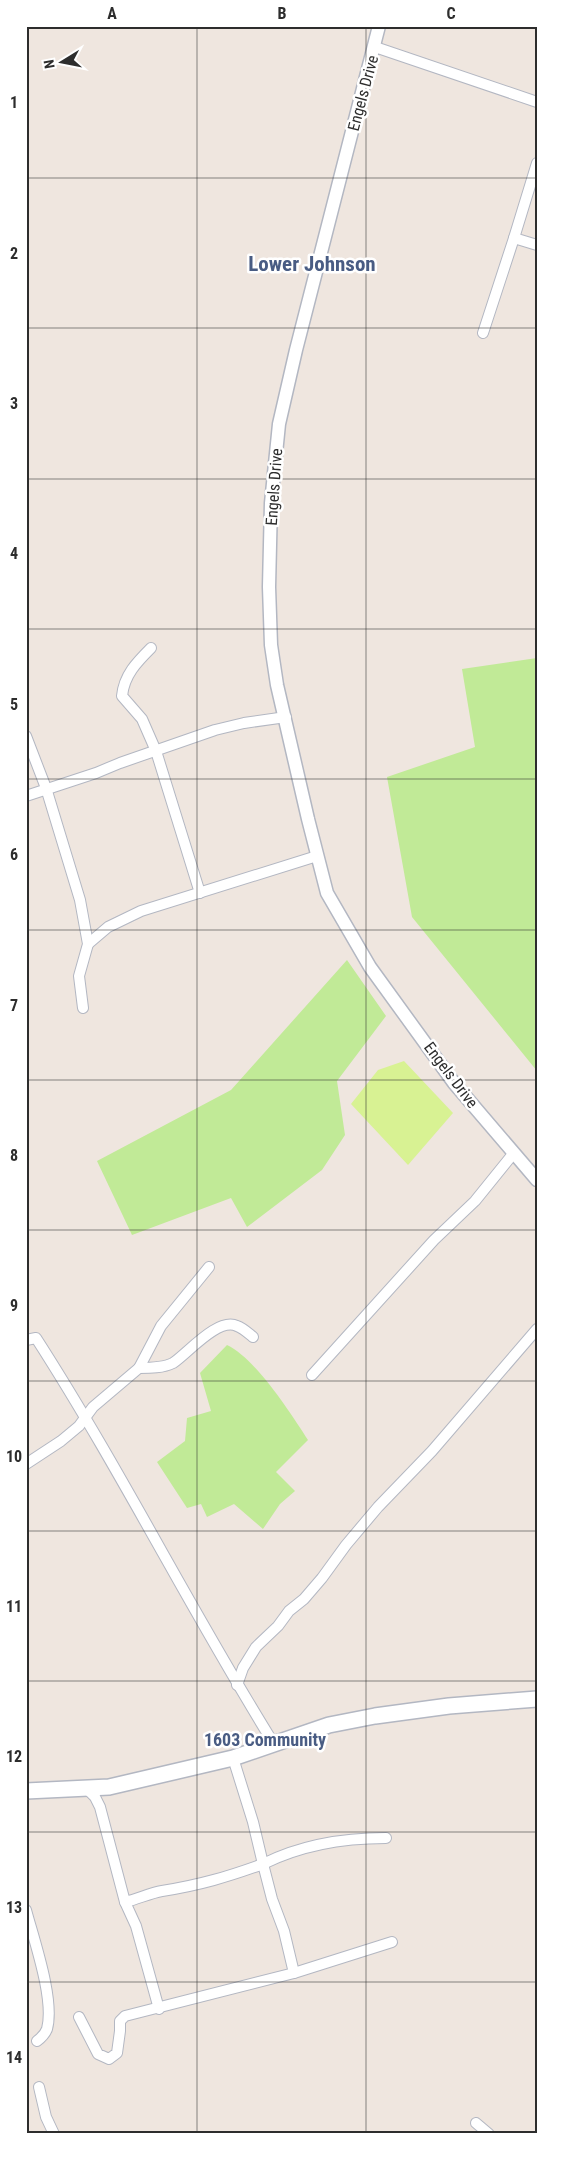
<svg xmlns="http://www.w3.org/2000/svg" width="563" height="2160" viewBox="0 0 563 2160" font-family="'Roboto Condensed',sans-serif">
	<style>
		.green { fill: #c1ea97 }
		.pitch { fill: #d8f293 }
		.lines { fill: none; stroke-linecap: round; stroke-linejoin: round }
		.minor-casing { stroke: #b3b7c2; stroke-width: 12 }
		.tertiary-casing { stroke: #b3b7c2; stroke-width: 15 }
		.secondary-casing { stroke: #b3b7c2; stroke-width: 18 }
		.minor { stroke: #fff; stroke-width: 10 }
		.tertiary { stroke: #fff; stroke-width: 12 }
		.secondary { stroke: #fff; stroke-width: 15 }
		.grid { fill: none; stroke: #2d2d2d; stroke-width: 1; stroke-opacity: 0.55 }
		.labels { text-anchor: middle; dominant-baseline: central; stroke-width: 5; stroke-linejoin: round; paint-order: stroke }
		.street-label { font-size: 16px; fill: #2d2d2d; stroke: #fff }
		.neighbourhood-label { font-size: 18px; font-weight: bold; fill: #495c83; stroke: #fff }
		.district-label { font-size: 21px; font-weight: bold; fill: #495c83; stroke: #fff }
		.neatline { fill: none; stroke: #2d2d2d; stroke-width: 2 }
		.grid-label { font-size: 16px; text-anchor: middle; font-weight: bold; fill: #2d2d2d }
	</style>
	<rect width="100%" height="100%" fill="#efe6df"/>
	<g class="green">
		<path d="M537 658V1071L412 917 387 777 475 747 462 669Z"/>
		<path d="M347 960 386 1016 337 1081 345 1135 322 1170 247 1227 231 1198 132 1235 97 1161 231 1090Z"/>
		<path d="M227 1345C255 1358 290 1412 308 1440L276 1472 295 1491 280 1504 263 1529 234 1504 207 1517 201 1504 187 1508 157 1462 185 1441 187 1418 211 1411 200 1373Z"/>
	</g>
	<path class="pitch" d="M404 1061 453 1113 408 1165 351 1104 378 1070Z"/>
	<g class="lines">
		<defs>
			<g id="minor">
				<path d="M375 47 537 102"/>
				<path d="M537 163 514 238 537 245"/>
				<path d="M483 333 514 238"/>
				<path d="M151 648C137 662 124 675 122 696L142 719 156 751 200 893"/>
				<path d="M26 736 46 788 80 900 88 944 79 976 83 1008"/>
				<path d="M26 796 96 773 120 763 215 730 244 723 286 717"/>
				<path d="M88 944 108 927 141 911 317 856"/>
				<path d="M26 1340 36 1338C121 1470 191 1611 274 1744"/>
				<path d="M139 1368C150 1368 163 1368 173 1363 188 1353 218 1317 237 1326 243 1328 248 1333 253 1337"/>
				<path d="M312 1375 434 1240 475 1201 513 1154"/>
				<path d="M26 1464 61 1441 79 1426 93 1407 139 1368 161 1326 209 1267"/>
				<path d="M237 1685 243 1668 256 1647 278 1626 289 1611 304 1599 322 1578 346 1545 378 1507 432 1451 537 1329"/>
				<path d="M233 1758 253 1822 263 1864C301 1845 344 1838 386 1838"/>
				<path d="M125 1902 136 1926 159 2009"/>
				<path d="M26 1910C34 1940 55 2000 47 2029 45 2034 41 2038 37 2041"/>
				<path d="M294 1973 392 1942"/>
				<path d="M79 2017 98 2054 109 2059 117 2053 120 2031V2021L125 2016 294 1973 284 1931 272 1899 263 1864C227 1877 200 1885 162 1891 150 1893 138 1899 125 1902L100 1807 95 1797 86 1788"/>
				<path d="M39 2087 46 2117 54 2134"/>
				<path d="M476 2123 489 2134"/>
			</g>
			<path id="tertiary" d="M379 26 296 350 279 424 271 503 269 587 271 645 277 685 308 819 327 893 370 967 454 1083 537 1180"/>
			<path id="secondary" d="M26 1791 109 1787 233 1758 329 1725 375 1716 449 1706 537 1699"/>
		</defs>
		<use href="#minor" class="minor-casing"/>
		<use href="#tertiary" class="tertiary-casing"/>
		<use href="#secondary" class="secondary-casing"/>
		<use href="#minor" class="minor"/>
		<use href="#tertiary" class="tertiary"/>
		<use href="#secondary" class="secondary"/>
	</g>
	<path class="grid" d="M197 26V2134M366 26V2134M26 178H537M26 328H537M26 479H537M26 629H537M26 779H537M26 930H537M26 1080H537M26 1230H537M26 1381H537M26 1531H537M26 1681H537M26 1832H537M26 1982H537"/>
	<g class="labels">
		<g class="street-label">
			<text transform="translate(363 93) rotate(-75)">Engels Drive</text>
			<text transform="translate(274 487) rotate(-86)">Engels Drive</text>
			<text transform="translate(451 1075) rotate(53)">Engels Drive</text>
		</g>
		<g class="neighbourhood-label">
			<text x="265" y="1739">1603 Community</text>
		</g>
		<g class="district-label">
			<text x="312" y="264">Lower Johnson</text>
		</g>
	</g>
	<rect width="563" height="2160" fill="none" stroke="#ffffff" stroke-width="55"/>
	<g transform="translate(62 62) rotate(260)" stroke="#ffffff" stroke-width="4" paint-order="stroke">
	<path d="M0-4L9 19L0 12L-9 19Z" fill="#2d2d2d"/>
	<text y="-8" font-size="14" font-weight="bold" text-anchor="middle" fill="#2d2d2d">N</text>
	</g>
	<rect x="28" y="28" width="508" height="2104" class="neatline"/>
	<g class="grid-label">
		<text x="112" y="19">A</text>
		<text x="282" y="19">B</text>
		<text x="451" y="19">C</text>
		<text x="14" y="108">1</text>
		<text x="14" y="259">2</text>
		<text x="14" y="409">3</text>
		<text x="14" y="559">4</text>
		<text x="14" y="710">5</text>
		<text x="14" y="860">6</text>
		<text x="14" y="1011">7</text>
		<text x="14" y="1161">8</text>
		<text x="14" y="1311">9</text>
		<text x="14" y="1462">10</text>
		<text x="14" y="1612">11</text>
		<text x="14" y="1762">12</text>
		<text x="14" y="1913">13</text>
		<text x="14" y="2063">14</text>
	</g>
</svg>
